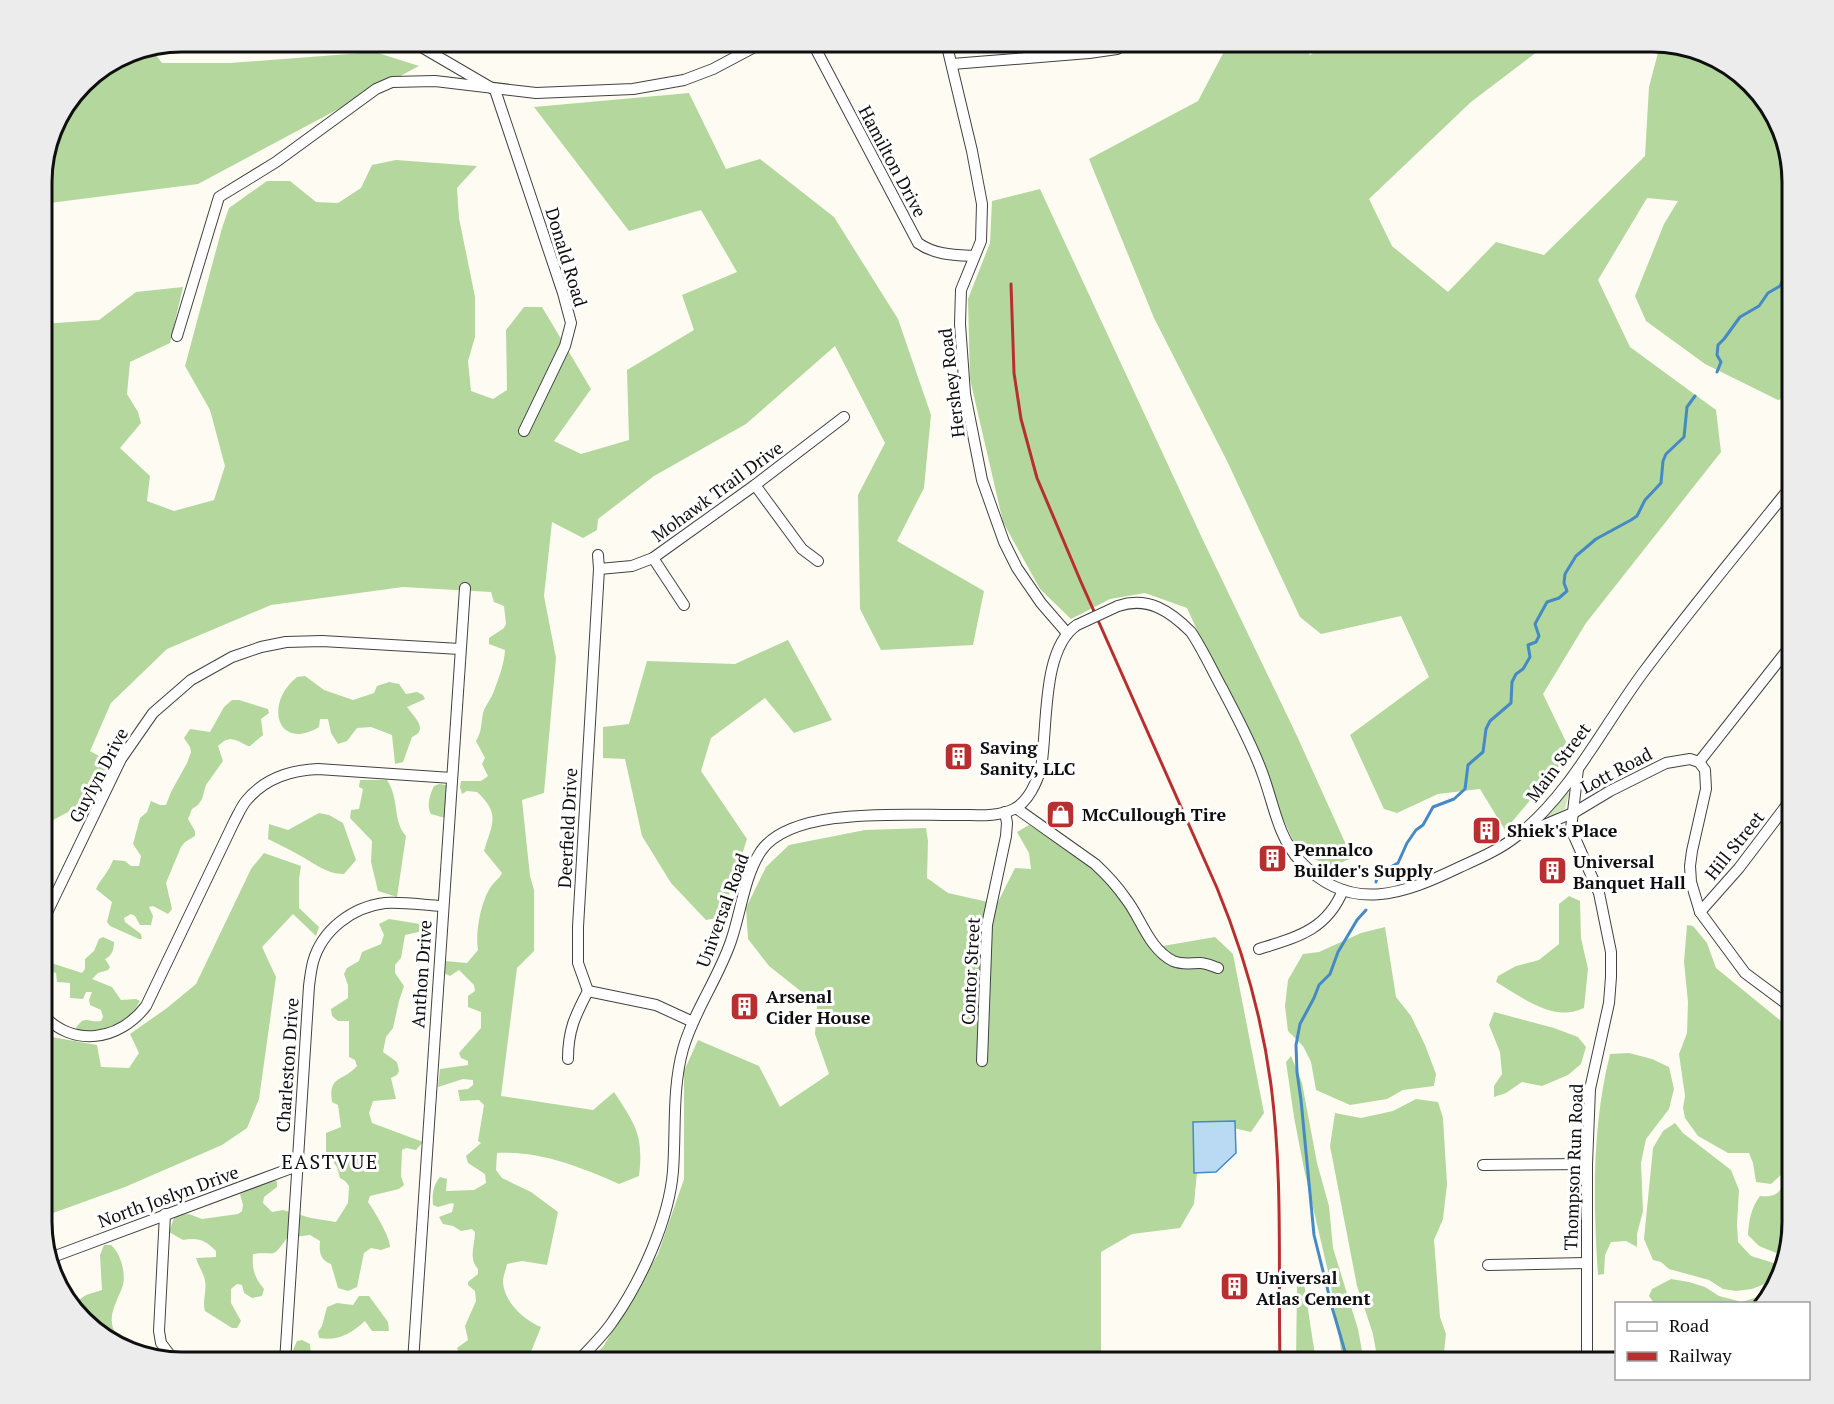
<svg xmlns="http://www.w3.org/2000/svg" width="1834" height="1404" viewBox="0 0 1834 1404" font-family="'PT Serif',serif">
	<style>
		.green { fill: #d0e7bd }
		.forest { fill: #b4d79d }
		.water { fill: #b9daf2; stroke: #458ac5; stroke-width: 1.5 }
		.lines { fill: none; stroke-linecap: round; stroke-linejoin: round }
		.stream { stroke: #458ac5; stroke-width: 3 }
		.minor-casing { stroke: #424242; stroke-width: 12 }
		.minor { stroke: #fff; stroke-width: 10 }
		.rail { stroke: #b7302f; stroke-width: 3 }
		.minor-bridge-casing { stroke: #424242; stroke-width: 12; stroke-linecap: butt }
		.minor-bridge { stroke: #fff; stroke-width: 10 }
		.labels { text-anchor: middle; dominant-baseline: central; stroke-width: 6; stroke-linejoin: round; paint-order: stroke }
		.street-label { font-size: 18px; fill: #0f0f0f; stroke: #fff }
		.poi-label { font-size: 18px; font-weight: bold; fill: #0f0f0f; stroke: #fff; text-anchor: start }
		.neighbourhood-label { font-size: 20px; letter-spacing: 1.5px; fill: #0f0f0f; stroke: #fff }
		.rim { fill: none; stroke: #0f0f0f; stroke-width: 3 }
	</style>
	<rect width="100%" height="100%" fill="#fefcf2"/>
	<path class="green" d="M1567 792 1569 793 1565 809 1543 821Z"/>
	<g class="forest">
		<path d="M1229 42H1302L1310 55 1331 42H1550L1471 102 1369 199 1392 246 1448 292 1496 242 1544 255 1645 156 1649 87 1660 45 1737 71 1777 120 1792 182V395L1778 400 1705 364 1646 321 1635 296 1664 224 1678 201 1647 198 1598 280 1630 347 1716 410 1721 452 1586 623 1543 694 1571 752 1505 830 1480 789 1438 794 1397 813 1384 809 1350 735 1429 677 1401 616 1321 634 1300 617 1227 461 1154 318 1089 159 1198 101Z"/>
		<path d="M151 48 162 63H230L375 52 419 66 198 184 42 204V173L56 121 90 77 129 53Z"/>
		<path d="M689 93 726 169 760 159 834 217 898 319 931 415 924 488 897 541 984 591 973 645 881 650 860 609 858 495 885 443 835 346 746 424 654 476 598 519 597 530 583 538 552 522 544 596 556 658 544 793 522 800 530 876 534 890V951L517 968 501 1096 593 1110 614 1092C635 1124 644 1135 639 1176L619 1184C580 1167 541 1151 497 1153L496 1170 502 1178 531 1192 558 1212 547 1265 522 1261 507 1264C506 1270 503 1276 503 1282 504 1302 524 1320 541 1327L528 1359 529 1362H475L474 1356 468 1352 463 1354 459 1353 457 1348 468 1340 465 1326 476 1301 475 1291 468 1285V1282L478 1274V1269C468 1258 475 1245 475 1232L472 1229 461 1231 453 1226 443 1224 439 1217 452 1212 454 1204 452 1203 438 1207 433 1205C432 1195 433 1185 440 1177L447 1179 446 1191 474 1190 486 1183 485 1174 468 1163 466 1156 481 1143 478 1141 484 1105 479 1100 460 1101 458 1090 468 1089 473 1085V1080L463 1079 438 1087 440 1069 468 1065V1061L461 1058 459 1053 481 1028V1012L468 1007V996L475 991 474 985 459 970 450 976 444 973 445 961 467 963 478 950C475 933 481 898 493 884 496 880 499 879 502 873L484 851C492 824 501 814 477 792L467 791 462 794 460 787 461 781H481L488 776 482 764 485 758 476 741C482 731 481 724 483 713 485 706 491 699 494 691 499 677 504 665 505 650L489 644V638L504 628 506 624 504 606 494 602 491 592 403 587 271 605 167 649 111 703 90 751 108 761 94 798 42 826V324L99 320 136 292 183 287 170 343 130 362 127 394 138 412 141 423 120 448 150 476 147 501 174 511 214 500 225 466 210 410 185 366 222 228 229 208 267 181H290L316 202 338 203 361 188 372 165 396 160 477 166 457 188 459 218 475 297V337L468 361 471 391 493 399 507 390 506 330 524 307H542L591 389 554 441 581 454 629 440 627 370 694 330 682 295 737 272 701 210 629 231 534 107Z"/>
		<path d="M1040 189 1202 538 1297 736 1352 858 1328 868 1295 845 1187 608 1145 593 1110 599 1071 619 1040 589 1003 522 970 379 968 299 990 243 992 201Z"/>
		<path d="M788 640 832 720 794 733 765 698 711 738 701 771 747 839 722 917 706 920 671 883 642 836 625 759 603 758V727L629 724 647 661 735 664Z"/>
		<path d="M305 676 324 690 353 700 374 693 377 686 389 682 399 684 406 694 417 692 423 695 425 699 407 707C413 716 430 730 412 737L403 762 395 764 392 735 371 727 357 728 347 741 338 744 331 733 328 719H320L319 727C278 752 263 704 297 677Z"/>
		<path d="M232 700H239L268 709 269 713 261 719 263 735 250 746H248C235 739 229 735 218 746L223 761 206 785 202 799 198 805 192 809 188 819 195 831V836L185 842 181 847 166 883 172 909 168 914 153 906 149 907 153 916 151 925H140L135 916 131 914 124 918 125 922 141 934 142 939H139L110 926 107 922 112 902 96 889C101 878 109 872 113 860L125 861 131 866H139L141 856 133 844 140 818 147 812 151 801 160 805H166L171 792 187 763 191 752 190 747 184 738 190 729 210 732 224 707Z"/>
		<path d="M360 780H387C400 800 392 820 406 836L397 897 378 891 371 862 372 841 350 818 351 810 359 809 363 789 359 787Z"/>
		<path d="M439 784 446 785 449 790 445 818 431 814C426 806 430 794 434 786Z"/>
		<path d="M319 813 329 815 343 823 356 860 344 874C326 874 314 863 299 855 289 849 278 844 268 839L269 824 288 830Z"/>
		<path d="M1029 825 1115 878 1157 947 1215 937 1233 954 1264 1113 1251 1132 1220 1125 1201 1130 1194 1204 1180 1228 1132 1234 1101 1252V1362H586L603 1347 658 1254 684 1179V1071L698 1040 759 1066 780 1107 829 1074 815 1034 817 1004 769 966 748 939 746 908 766 867 789 845 865 830 926 828 928 841 927 878 948 893 997 904 1015 868 1031 869 1029 853 1017 832Z"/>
		<path d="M264 853 301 866 299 879V908L319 927 316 936 293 914 262 947 276 977 259 1099 247 1128 222 1145 125 1187 42 1217V1037L46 1036 97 1045 101 1067 129 1068 139 1053 130 1034 167 1008 196 984 251 869Z"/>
		<path d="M1569 896 1580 901 1581 938 1588 969 1584 1008C1553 1023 1522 997 1496 982L1498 976 1516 966 1539 960 1559 944V904Z"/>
		<path d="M389 919 420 924 423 931 405 935 401 958 395 965V973L404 986 399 1001 393 1028 386 1037 383 1052 397 1062 399 1071 397 1075 391 1078 396 1099 373 1101 369 1113 372 1123 423 1142 416 1150 406 1148 402 1150 401 1176 404 1185 399 1189 370 1196 368 1202C374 1210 391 1239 390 1247L381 1250 371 1248 364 1253 357 1287 348 1291 338 1288 331 1264C320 1260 319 1252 320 1241L310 1235 287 1238C271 1260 277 1251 253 1254 252 1269 254 1277 264 1289L262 1296 252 1298 244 1293 242 1285 237 1284 231 1289V1303L241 1321 237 1328H232L205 1311C202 1301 207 1291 205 1281 204 1273 198 1266 196 1258L216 1257V1251C206 1240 197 1237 183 1240L169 1232 175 1215 189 1214 202 1219 238 1214 242 1211 243 1205 240 1194 273 1179 277 1182V1187L264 1197 263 1203 272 1212 283 1210 311 1218 336 1222 348 1203 349 1186 345 1181 340 1178 337 1167 326 1152V1133L341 1127 338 1105 332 1102C328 1075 343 1082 357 1066L355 1060 349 1057V1021H338L332 1016 331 1009 348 998V985L344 974 347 968 359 961 362 952 381 944 384 935 379 924Z"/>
		<path d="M1687 925 1693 926 1707 943 1716 968 1792 1030V1165L1771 1184 1756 1182 1753 1163 1749 1153H1728L1698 1136 1685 1118 1683 1108 1685 1096 1679 1054 1687 1033 1688 1002 1684 962Z"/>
		<path d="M1385 927 1396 997 1411 1016 1425 1045 1436 1074 1434 1086 1403 1090 1387 1099 1350 1105 1316 1090 1311 1062 1303 1046 1288 1031 1285 1006 1288 980 1303 954 1319 952 1361 933Z"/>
		<path d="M103 937 114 942C114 949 112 956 105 959L110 967 108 970 98 973 92 979 112 987 121 1000 136 999 140 1001C128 1025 101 1032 77 1031L76 1028C85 1014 88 1023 101 1021L103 1017 101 1010 90 1005 89 1000 92 992H86L83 999 70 998V983L57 982 56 973 42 969V960L82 973 85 969V959L94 951 99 939Z"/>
		<path d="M1494 1012 1554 1028 1578 1037 1586 1047 1581 1064 1568 1075 1542 1086 1522 1082 1506 1093 1494 1097V1086L1502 1074 1500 1052 1489 1025Z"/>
		<path d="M1629 1053 1652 1059 1669 1067 1674 1089 1669 1109 1646 1139 1641 1163 1643 1211 1637 1234V1247L1626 1241 1611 1242 1605 1255 1604 1274 1598 1275C1593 1202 1592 1126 1610 1054Z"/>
		<path d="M1291 1056 1302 1083 1317 1163 1329 1206 1333 1248 1358 1329 1364 1362H1343L1330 1280 1304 1169 1294 1117 1286 1062Z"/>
		<path d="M1416 1099 1438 1102 1443 1118 1447 1184 1443 1219 1434 1240 1440 1317 1446 1334 1443 1362H1378L1373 1334 1357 1286 1330 1146 1335 1113 1361 1118 1393 1111Z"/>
		<path d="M1675 1123 1683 1133 1731 1170 1739 1190 1737 1224 1738 1242 1751 1256 1777 1264 1772 1281 1752 1289 1736 1291 1723 1289 1709 1280 1669 1269 1661 1262 1653 1260 1644 1239 1653 1148 1663 1131Z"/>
		<path d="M1792 1175V1222L1781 1255 1759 1246 1748 1235C1749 1220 1751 1208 1760 1196 1785 1198 1778 1185 1792 1175Z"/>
		<path d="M104 1245H111C121 1253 127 1276 122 1288 114 1308 104 1321 121 1341L97 1333 73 1304 86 1295 102 1290 100 1255Z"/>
		<path d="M1299 1276 1304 1283 1316 1362H1296L1297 1287Z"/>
		<path d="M1671 1279 1689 1282 1705 1287 1719 1296 1742 1302 1767 1294 1764 1303H1654L1649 1296 1652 1289Z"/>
		<path d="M359 1296H369L388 1322 389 1331H372L365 1321C350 1334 339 1341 319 1338L318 1332 322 1326 327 1307 337 1303 353 1305Z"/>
		<path d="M302 1340 310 1344 311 1354 316 1359 314 1362H295V1357L293 1355V1350L297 1341Z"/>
		<path d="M391 1352 396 1355 397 1362H374L376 1353Z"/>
	</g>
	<path class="water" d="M1235 1121 1236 1153 1216 1172 1194 1173 1193 1122Z"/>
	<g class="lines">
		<g class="stream">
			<path d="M1792 236H1789L1788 240 1792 250"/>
			<path d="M1717 372 1721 362 1717 355 1718 345 1724 339 1740 317 1759 306 1768 293 1780 286 1783 280 1792 273"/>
			<path d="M1376 882 1377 877 1383 871 1398 863 1407 843 1416 830 1423 825 1433 807 1454 799 1465 789 1468 765 1483 752 1486 729 1490 721 1511 703 1512 682 1516 674 1523 669 1530 657 1528 645 1536 642 1539 636 1535 624 1547 602 1559 598 1567 591 1564 583 1565 574 1576 556 1596 539 1631 520 1637 516 1645 500 1661 483 1663 461 1666 454 1684 437 1687 407 1695 396"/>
			<path d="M1348 1362 1332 1307 1314 1235 1301 1100 1297 1072 1296 1045 1300 1024 1314 998 1319 985 1330 974 1338 952 1357 920 1366 910"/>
		</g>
		<defs>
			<g id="minor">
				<path d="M408 42 418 45 495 90 563 293 571 323 565 346 524 431"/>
				<path d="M812 42 918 243C935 255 954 255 974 256"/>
				<path d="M946 42 972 151 982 204 981 241 961 290 960 324 965 394 982 480 1004 542 1017 568 1041 603 1067 633"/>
				<path d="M952 64 1089 53 1117 49 1129 42"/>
				<path d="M177 336 219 197 276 162 376 89 392 82 435 81 536 93 633 89 684 80 713 69 764 42"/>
				<path d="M755 485 802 549 818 561"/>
				<path d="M653 558 684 605"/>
				<path d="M599 569 632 566 653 558 755 485 844 417"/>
				<path d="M1118 606C1148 596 1170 611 1191 632 1203 650 1212 670 1223 690 1237 717 1253 746 1263 775 1274 805 1278 837 1300 861 1350 915 1404 894 1460 867 1480 858 1501 849 1518 835 1570 795 1605 723 1645 670 1692 607 1743 546 1792 485"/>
				<path d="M1699 762 1792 644"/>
				<path d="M1578 769 1571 829 1599 893 1611 952V977L1609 1003 1590 1089 1587 1164V1362"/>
				<path d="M1016 808 1095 864C1107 875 1117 886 1126 899 1141 918 1149 949 1173 961 1182 965 1191 963 1200 963 1206 963 1212 966 1218 968"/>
				<path d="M1523 834 1575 812 1610 791 1666 763 1690 759 1699 762 1705 770 1706 789 1692 851 1690 866 1691 882 1700 912 1745 973 1792 1008"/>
				<path d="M1700 912 1739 868 1792 798"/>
				<path d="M42 923 121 759 153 713 191 680 232 657 261 647 286 642 322 641 460 649"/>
				<path d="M1259 949C1297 937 1327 930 1343 890"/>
				<path d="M588 991 578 963V927L599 569 598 555"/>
				<path d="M588 991 656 1005 693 1022"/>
				<path d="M42 1014C73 1048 119 1041 146 1006L234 822C238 815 241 807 246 801 264 779 291 770 318 769L452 778"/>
				<path d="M568 1059C568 1030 575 1016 588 991"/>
				<path d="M982 1061 987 925 1006 836 1007 823 1005 812"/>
				<path d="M1483 1165 1587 1164"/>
				<path d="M165 1214 159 1331 161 1343 173 1359"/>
				<path d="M50 1258 297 1166"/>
				<path d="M1488 1265 1586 1263"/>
				<path d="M285 1362 309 986C310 978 311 970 313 962 322 930 352 907 385 903 404 902 424 905 442 906"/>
				<path d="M413 1362 465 588"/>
				<path d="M577 1362C589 1349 603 1336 613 1321 641 1281 669 1220 673 1171 676 1130 672 1089 683 1049 694 1011 718 979 731 941 741 912 744 877 761 851 793 805 910 816 960 815 978 815 998 817 1014 809 1028 802 1037 782 1041 768 1048 728 1041 649 1077 625"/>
				<path d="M1535 1362 1587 1361"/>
			</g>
		</defs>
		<use href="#minor" class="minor-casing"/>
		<use href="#minor" class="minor"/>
		<path class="rail" d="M1011 284 1014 373 1021 419 1037 478 1081 582 1217 888C1243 951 1262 1017 1271 1085 1283 1177 1278 1270 1280 1362"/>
		<defs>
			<path id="minor-bridge" d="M1077 625 1118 606"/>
		</defs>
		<use href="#minor-bridge" class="minor-bridge-casing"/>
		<use href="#minor-bridge" class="minor-bridge"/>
	</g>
	<defs>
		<symbol id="building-square" viewBox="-11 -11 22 22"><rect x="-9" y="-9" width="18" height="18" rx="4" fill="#b7302f" stroke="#fff"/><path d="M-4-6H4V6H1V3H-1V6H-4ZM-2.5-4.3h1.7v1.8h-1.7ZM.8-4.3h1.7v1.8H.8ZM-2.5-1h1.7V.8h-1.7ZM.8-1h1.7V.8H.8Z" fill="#fff"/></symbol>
		<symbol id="shop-square" viewBox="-11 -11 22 22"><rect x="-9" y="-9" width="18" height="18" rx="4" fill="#b7302f" stroke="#fff"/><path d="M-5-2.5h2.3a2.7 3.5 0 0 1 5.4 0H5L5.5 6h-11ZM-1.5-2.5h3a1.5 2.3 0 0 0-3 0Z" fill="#fff"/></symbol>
	</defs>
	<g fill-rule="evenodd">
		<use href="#building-square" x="942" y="740" width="33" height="33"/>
		<use href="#shop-square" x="1044" y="798" width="33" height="33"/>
		<use href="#building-square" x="1470" y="814" width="33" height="33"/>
		<use href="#building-square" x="1256" y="842" width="33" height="33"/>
		<use href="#building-square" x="1536" y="854" width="33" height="33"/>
		<use href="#building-square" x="728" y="990" width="33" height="33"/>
		<use href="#building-square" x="1218" y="1270" width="33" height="33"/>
	</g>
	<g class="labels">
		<g class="street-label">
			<text transform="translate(893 161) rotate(62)">Hamilton Drive</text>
			<text transform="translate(567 257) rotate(73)">Donald Road</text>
			<text transform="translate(951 383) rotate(-97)">Hershey Road</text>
			<text transform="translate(717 491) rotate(-36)">Mohawk Trail Drive</text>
			<text transform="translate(1558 762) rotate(-53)">Main Street</text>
			<text transform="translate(1616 770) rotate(-28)">Lott Road</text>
			<text transform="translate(98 775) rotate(-62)">Guylyn Drive</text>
			<text transform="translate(567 828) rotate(-87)">Deerfield Drive</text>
			<text transform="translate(1734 845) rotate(-51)">Hill Street</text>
			<text transform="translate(722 910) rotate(-70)">Universal Road</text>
			<text transform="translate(970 971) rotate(-87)">Contor Street</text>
			<text transform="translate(421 974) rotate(-86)">Anthon Drive</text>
			<text transform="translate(287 1065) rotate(-86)">Charleston Drive</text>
			<text transform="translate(1573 1167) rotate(-88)">Thompson Run Road</text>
			<text transform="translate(168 1196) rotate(-20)">North Joslyn Drive</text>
		</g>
		<g class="poi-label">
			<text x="980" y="747">Saving<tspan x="980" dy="21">Sanity, LLC</tspan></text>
			<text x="1082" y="814">McCullough Tire</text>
			<text x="1507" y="830">Shiek's Place</text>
			<text x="1294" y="849">Pennalco<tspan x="1294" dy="21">Builder's Supply</tspan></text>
			<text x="1573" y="861">Universal<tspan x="1573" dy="21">Banquet Hall</tspan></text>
			<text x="766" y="996">Arsenal<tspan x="766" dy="21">Cider House</tspan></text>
			<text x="1256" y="1277">Universal<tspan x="1256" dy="21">Atlas Cement</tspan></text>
		</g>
		<g class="neighbourhood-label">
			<text x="330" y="1161">EASTVUE</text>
		</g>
	</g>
	<path d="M0 0H1834V1404H0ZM182 52H1652A130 130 0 0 1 1782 182V1222A130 130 0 0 1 1652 1352H182A130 130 0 0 1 52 1222V182A130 130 0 0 1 182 52Z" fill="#ececec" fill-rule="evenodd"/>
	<path class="rim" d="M182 52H1652A130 130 0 0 1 1782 182V1222A130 130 0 0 1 1652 1352H182A130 130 0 0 1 52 1222V182A130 130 0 0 1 182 52Z"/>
	<rect x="1615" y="1302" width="195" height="78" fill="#ffffff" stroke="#9f9f9f" stroke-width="1.5"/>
	<rect x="1627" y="1322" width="30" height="9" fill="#ffffff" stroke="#9f9f9f" stroke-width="1.5"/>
	<text x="1669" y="1332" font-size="18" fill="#0f0f0f">Road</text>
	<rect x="1627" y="1352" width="30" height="9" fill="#b7302f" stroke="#9f9f9f" stroke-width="1.5"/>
	<text x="1669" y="1362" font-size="18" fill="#0f0f0f">Railway</text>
</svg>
